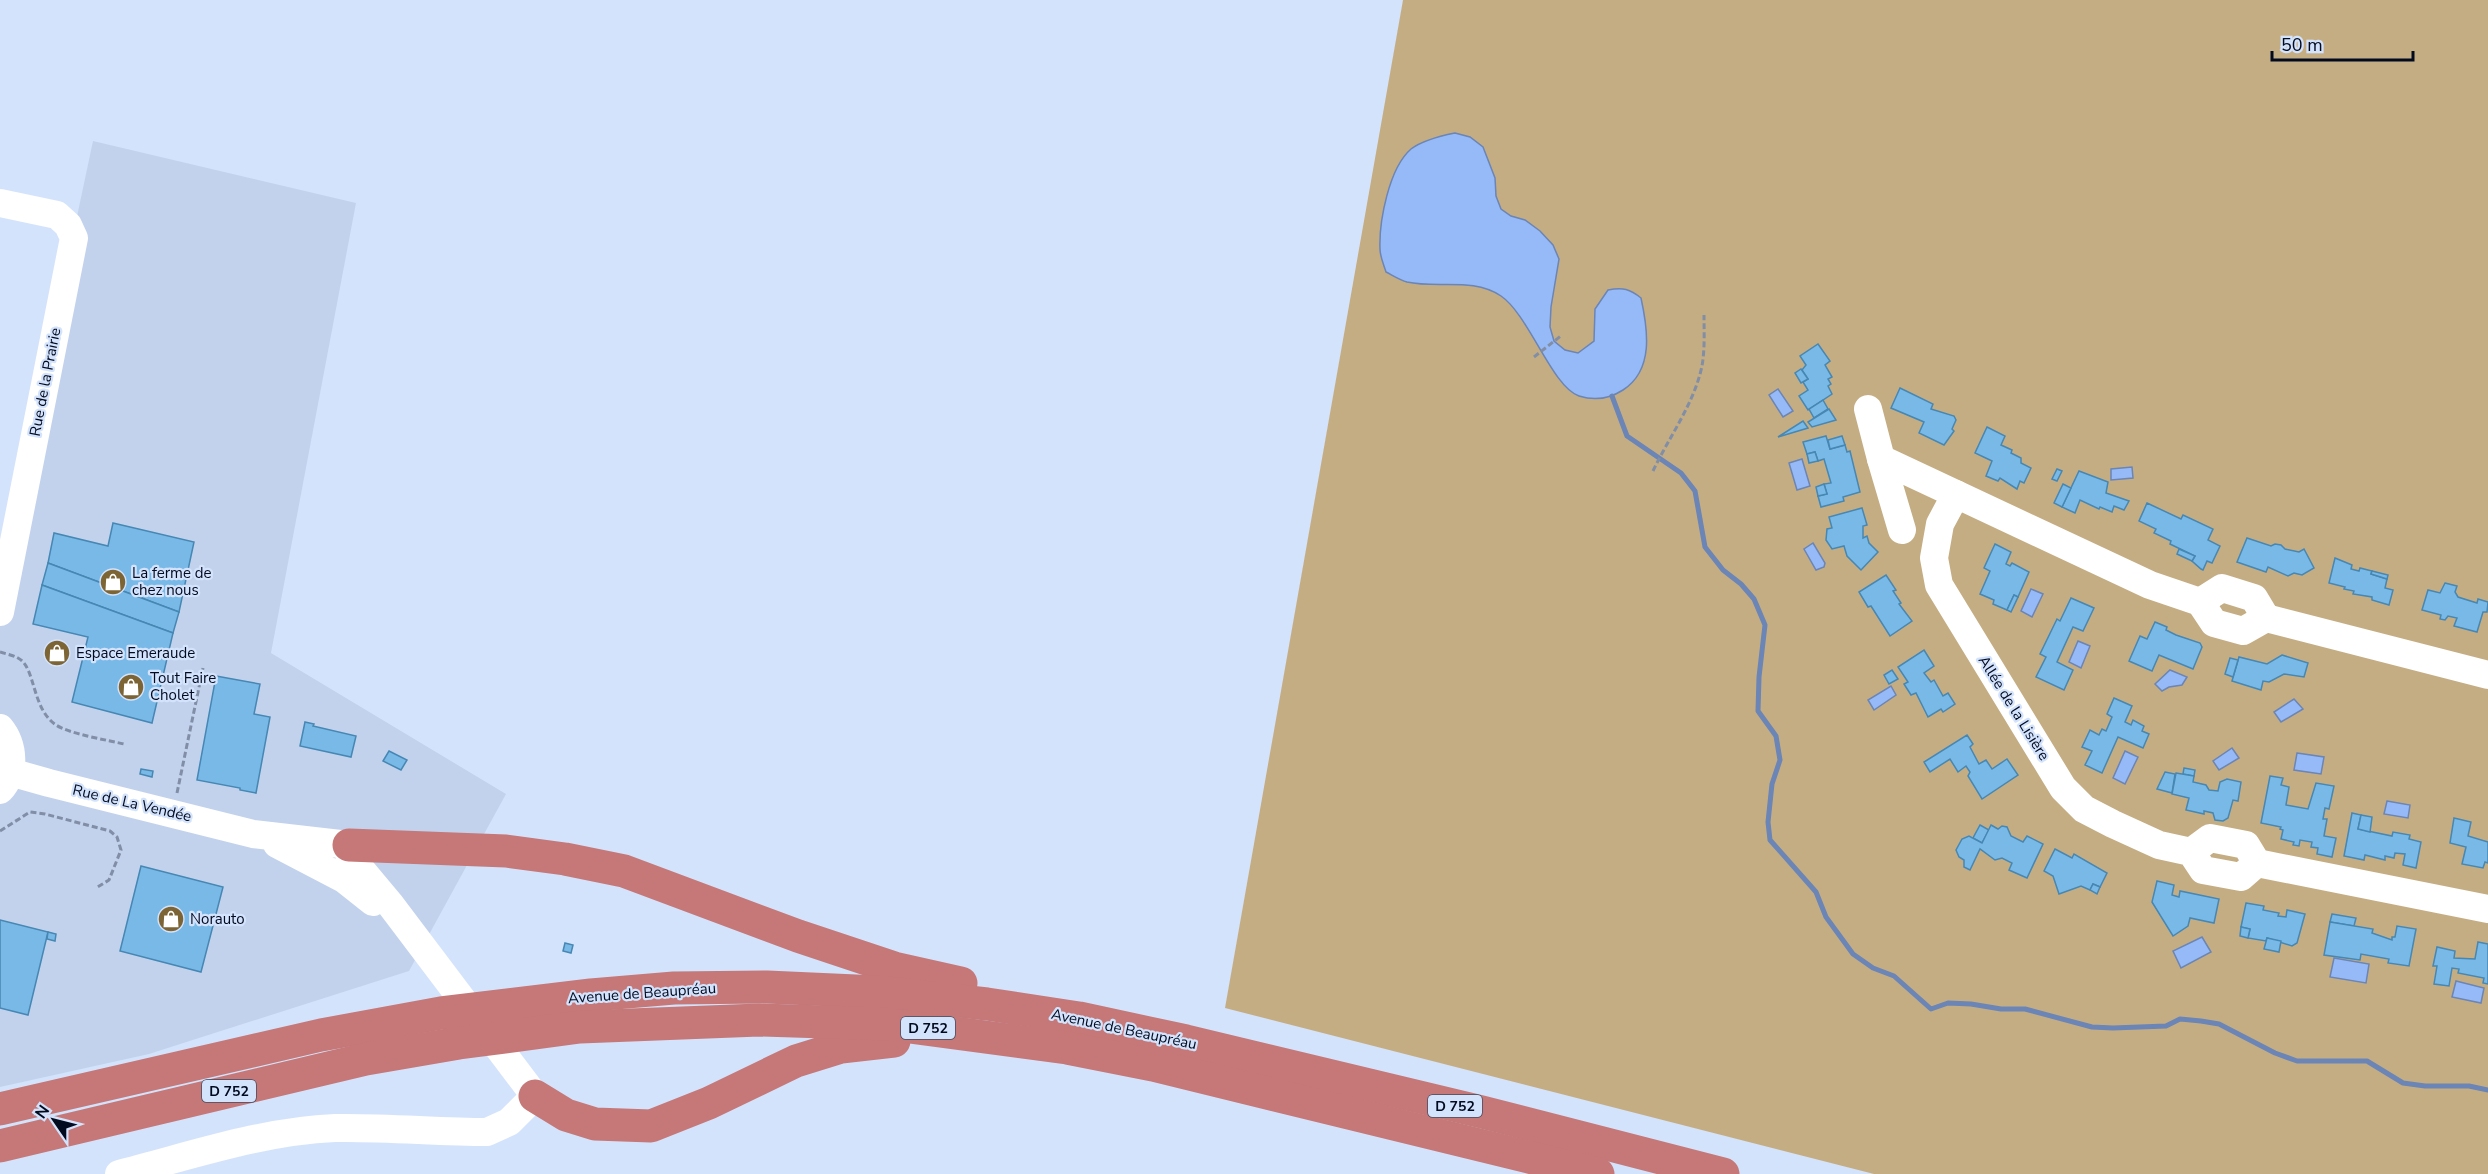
<svg xmlns="http://www.w3.org/2000/svg" width="2488" height="1174" viewBox="0 0 2488 1174" font-family="'Nunito Sans',sans-serif">
	<style>
		.built { fill: #c2d2ed }
		.green { fill: #c5ad83 }
		.water { fill: #96baf7; stroke: #6a85b6; stroke-width: 1.5 }
		.lines { fill: none; stroke-linecap: round; stroke-linejoin: round }
		.stream { stroke: #6a85b6; stroke-width: 5 }
		.building { fill: #78b9e8; stroke: #4687b3; stroke-width: 1.5 }
		.path { stroke: #818ea5; stroke-width: 3; stroke-dasharray: 6 3; stroke-linecap: butt }
		.minor { stroke: #fff; stroke-width: 28 }
		.highway { stroke: #c57877; stroke-width: 33 }
		.labels { text-anchor: middle; dominant-baseline: central; stroke-width: 4.5; stroke-linejoin: round; paint-order: stroke }
		.shield { fill: #d4e3fc; stroke: #414b61; stroke-width: 1.5 }
		.shield-label { font-size: 14px; font-weight: bold; fill: #020a1f }
		.street-label { font-size: 15px; fill: #020a1f; stroke: #d4e3fc }
		.poi-label { font-size: 15px; fill: #020a1f; stroke: #d4e3fc; text-anchor: start }
	</style>
	<rect width="100%" height="100%" fill="#d4e3fc"/>
	<path class="built" d="M93 141 356 203 271 653 506 794 409 971 149 1054 0 1087V579Z"/>
	<path class="green" d="M1403 0H2488V1174H1874L1225 1008Z"/>
	<g class="water">
		<path d="M1455 133 1470 137 1483 147 1495 178 1496 196 1501 209 1511 216 1525 220 1540 231 1553 245 1559 259 1551 307 1550 327 1554 341 1565 350 1578 353 1594 341 1595 309 1608 290C1623 287 1630 289 1641 298 1648 330 1654 370 1623 390 1609 399 1595 401 1579 396 1552 387 1529 315 1501 296 1473 277 1438 289 1407 282 1400 280 1392 275 1386 272 1384 265 1380 257 1380 249 1379 221 1389 168 1411 149 1423 140 1440 136 1455 133Z"/>
		<path d="M1778 389 1793 411 1783 417 1769 395Z"/>
		<path d="M1802 459 1810 486 1797 490 1789 463Z"/>
		<path d="M2132 467 2133 478 2111 480V469Z"/>
		<path d="M1813 543 1825 563 1824 567 1816 570 1804 549Z"/>
		<path d="M2031 589 2043 594 2032 617 2021 611Z"/>
		<path d="M2078 641 2090 646 2081 668 2069 662Z"/>
		<path d="M2170 670 2187 677 2182 685 2169 687 2162 691 2155 684Z"/>
		<path d="M1891 686 1896 695 1874 710 1868 700Z"/>
		<path d="M2294 699 2303 709 2281 722 2274 712Z"/>
		<path d="M2232 748 2239 758 2219 770 2213 761Z"/>
		<path d="M2125 751 2138 757 2125 784 2113 778Z"/>
		<path d="M2297 753 2324 757 2321 774 2294 770Z"/>
		<path d="M2387 801 2410 805 2408 818 2384 814Z"/>
		<path d="M2202 937 2211 952 2181 968 2173 951Z"/>
		<path d="M2334 958 2369 964 2366 983 2330 977Z"/>
		<path d="M2456 981 2484 988 2481 1003 2452 997Z"/>
	</g>
	<g class="lines">
		<path class="stream" d="M1612 396 1627 436 1681 473 1695 491 1705 547 1723 570 1741 584 1754 599 1765 625 1759 677 1758 711 1776 736 1780 760 1772 784 1768 822 1770 840 1816 892 1826 917 1853 954 1873 968 1894 976 1931 1009 1948 1003 1971 1004 2001 1009H2025L2092 1027 2113 1028 2166 1026 2180 1019 2201 1021 2219 1024 2275 1053 2297 1061H2367L2403 1083 2425 1086H2469L2488 1090"/>
	</g>
	<g class="building">
		<path d="M1818 344 1830 361 1825 365 1832 377 1828 379 1831 384 1828 386 1832 394 1808 410 1799 396 1808 390 1803 382 1808 379 1802 370 1806 365 1800 356Z"/>
		<path d="M1801 369 1808 379 1801 383 1795 373Z"/>
		<path d="M1900 388 1933 404 1931 409 1954 416 1956 420 1952 429 1954 431 1944 445 1919 433 1924 422 1891 408Z"/>
		<path d="M1823 400 1828 409 1814 418 1809 409Z"/>
		<path d="M1829 409 1836 420 1812 427 1808 422Z"/>
		<path d="M1803 421 1808 428 1778 437Z"/>
		<path d="M1987 427 2005 436 2001 445 2012 450 2011 453 2021 458V463L2031 468 2024 483 2020 481 2017 489 2000 478 1998 481 1986 476 1992 461 1975 453Z"/>
		<path d="M1826 436 1830 449 1845 445 1847 452 1850 451 1860 492 1843 497 1844 501 1821 507 1818 496 1827 494 1824 484 1831 483 1824 459 1818 461 1815 452 1807 454 1803 442Z"/>
		<path d="M1842 436 1845 445 1830 449 1828 440Z"/>
		<path d="M1815 452 1818 461 1809 463 1807 454Z"/>
		<path d="M2057 469 2062 471 2057 481 2052 479Z"/>
		<path d="M2079 471 2108 482 2106 493 2129 501 2124 510 2114 506 2112 512 2100 507 2099 509 2080 500 2075 513 2062 507Z"/>
		<path d="M1824 484 1827 494 1818 496 1816 487Z"/>
		<path d="M2063 484 2071 488 2062 507 2054 503Z"/>
		<path d="M2147 503 2181 519 2183 515 2213 529 2208 540 2220 546 2212 563 2207 561 2203 570 2201 569 2192 561 2195 556 2170 544 2171 541 2154 533 2156 529 2139 521Z"/>
		<path d="M1862 508 1867 525 1863 526V538L1867 536 1869 543 1878 552 1861 570 1847 556 1844 546 1832 549 1826 540 1827 529 1832 528 1829 517Z"/>
		<path d="M113 523 194 542 179 612 48 563 54 533 108 546Z"/>
		<path d="M2247 538 2271 546 2275 544 2281 545 2285 549 2299 552 2304 549 2314 568 2302 575 2294 573 2288 576 2268 567 2266 572 2237 562Z"/>
		<path d="M1995 544 2011 552 2006 564 2010 566 2012 563 2029 572 2018 597 2014 595 2007 610 1993 604 1994 600 1980 594 1990 571 1984 568Z"/>
		<path d="M2179 549 2195 556 2192 561 2177 554Z"/>
		<path d="M2335 558 2352 565 2351 569 2359 571 2360 568 2372 571 2371 574 2387 579 2385 588 2393 590 2389 605 2372 600V597L2353 594 2354 591 2344 589 2345 587 2329 583Z"/>
		<path d="M48 563 179 612 173 633 42 585Z"/>
		<path d="M2372 571 2388 575 2387 579 2371 574Z"/>
		<path d="M1886 575 1896 590 1893 591 1901 603 1899 604 1912 621 1890 636 1871 606 1868 607 1859 592Z"/>
		<path d="M2445 583 2457 586 2455 592 2458 597 2477 603 2478 599 2488 602 2487 612H2483L2477 632 2454 626 2457 618 2448 616 2445 620 2440 619 2441 615 2422 610 2428 590 2440 593Z"/>
		<path d="M42 585 173 633 152 723 72 702 88 637 33 624Z"/>
		<path d="M2014 595 2018 597 2011 612 2007 610Z"/>
		<path d="M2071 598 2094 608 2083 631 2073 627 2057 662 2073 670 2064 690 2036 677 2046 657 2040 654 2057 619 2060 621Z"/>
		<path d="M2155 622 2167 627 2166 630 2176 635 2200 643 2202 647 2193 669 2159 655 2152 671 2129 661 2140 636 2147 639Z"/>
		<path d="M1924 650 1934 666 1924 673 1931 682 1934 680 1943 696 1948 693 1955 704 1943 712 1941 709 1928 717 1916 693 1911 695 1904 684 1908 682 1898 667Z"/>
		<path d="M2282 655 2308 663 2304 677 2284 674 2269 682 2263 681 2261 690 2232 681 2239 657 2267 664Z"/>
		<path d="M2230 658 2238 660 2233 677 2225 674Z"/>
		<path d="M1892 670 1898 679 1889 684 1884 675Z"/>
		<path d="M216 676 260 684 254 714 270 717 256 793 240 790V788L197 780Z"/>
		<path d="M2114 698 2132 706 2125 722 2131 725 2133 720 2144 726 2142 731 2149 734 2143 748 2118 737 2102 773 2085 765 2092 751 2082 747 2090 730 2099 735 2102 729 2106 731 2112 717 2107 714Z"/>
		<path d="M305 722 314 724 313 726 356 736 351 757 300 746Z"/>
		<path d="M1967 735 1973 744 1970 747 1979 764 1986 760 1992 769 2007 759 2018 775 1982 799 1968 776 1970 772 1966 766 1958 772 1950 759 1930 772 1924 762Z"/>
		<path d="M389 751 407 760 401 770 383 761Z"/>
		<path d="M2184 768 2195 770 2194 776 2183 774Z"/>
		<path d="M141 769 153 771 152 777 140 774Z"/>
		<path d="M2165 772 2175 774 2172 793 2157 789Z"/>
		<path d="M2176 773 2194 776 2193 782 2206 785 2209 790 2218 791 2220 782 2227 779 2241 782 2238 801 2233 800 2228 818 2223 821 2215 820 2213 813 2204 811V814L2186 810 2189 798 2172 794Z"/>
		<path d="M2270 776 2283 778 2281 785 2289 787 2286 805 2308 809 2316 783 2334 786 2329 809 2325 808 2323 819H2327L2324 836 2336 838 2332 857 2317 854 2318 848 2311 847 2312 842 2300 840 2299 846 2293 845 2294 842 2281 839 2283 830 2280 829 2281 827 2261 823Z"/>
		<path d="M2352 813 2361 815 2358 829 2392 836 2393 832 2410 835 2409 839 2421 842 2416 868 2403 865 2405 854 2395 853 2394 858 2385 856V860L2365 855 2364 860 2344 856Z"/>
		<path d="M2361 815 2372 817 2370 832 2358 829Z"/>
		<path d="M2454 818 2471 822 2468 836 2488 842V863L2485 862 2483 868 2462 864 2466 847 2450 843Z"/>
		<path d="M1980 825 1989 830 1982 843 1973 838Z"/>
		<path d="M1991 825 1998 829 2002 826 2007 827 2011 836 2023 842 2027 836 2043 844 2027 878 2009 870 2012 863 2002 858 1995 860 1980 849 1970 870 1964 867V860L1959 857 1956 850 1962 839 1969 836 1982 843Z"/>
		<path d="M2055 849 2072 858 2074 854 2107 873 2100 887 2093 884 2090 890 2081 886 2059 894 2053 876 2044 871Z"/>
		<path d="M141 866 223 887 201 972 120 951Z"/>
		<path d="M2157 881 2174 885 2172 895 2179 897 2180 891 2219 899 2214 923 2190 918 2188 926 2173 936 2152 902Z"/>
		<path d="M2093 884 2100 887 2097 894 2090 890Z"/>
		<path d="M2246 903 2264 906 2263 910 2279 913 2278 916 2286 917 2287 910 2305 914 2297 943 2292 946 2267 938 2266 941 2248 938 2250 929 2241 927Z"/>
		<path d="M2332 914 2356 918 2354 926 2330 922Z"/>
		<path d="M0 920 48 932 28 1015 0 1008Z"/>
		<path d="M2330 922 2373 929 2372 933 2392 940V937H2395L2397 926 2416 929 2409 966 2388 963 2389 959 2361 954 2360 960 2324 955Z"/>
		<path d="M2241 927 2250 929 2248 938 2240 936Z"/>
		<path d="M48 932 56 934 55 941 47 939Z"/>
		<path d="M2267 938 2281 941 2279 952 2264 949Z"/>
		<path d="M2478 942 2488 944V984L2483 983 2484 978 2458 973 2459 969 2452 968 2449 986 2434 984 2437 966H2433L2437 947 2455 951 2454 958 2475 959Z"/>
		<path d="M565 943 573 945 571 953 563 951Z"/>
	</g>
	<g class="lines">
		<g class="path">
			<path d="M1534 357 1562 335"/>
			<path d="M1653 471C1669 437 1694 404 1702 366 1705 349 1704 331 1704 315"/>
			<path d="M0 652C6 654 13 655 18 658 36 667 31 708 56 725 70 734 107 740 124 744"/>
			<path d="M177 793 203 668"/>
			<path d="M0 831 30 812 45 814 110 831 117 837 121 850 109 880 96 888"/>
		</g>
		<g class="minor">
			<path d="M0 203 57 215 68 225 74 238 0 612"/>
			<path d="M1868 409 1881 459"/>
			<path d="M1956 494 1940 524 1934 558 1939 585 2063 788 2084 809 2113 824 2159 845 2191 852 2203 870 2241 877 2257 863"/>
			<path d="M1902 530 1881 459 2150 585 2200 602 2214 623 2243 631 2266 618 2488 675"/>
			<path d="M2200 602 2222 588 2254 598 2266 618"/>
			<path d="M0 728C14 745 16 773 0 790"/>
			<path d="M10 772 49 783 253 834 349 845V855L390 904 535 1096 509 1122 487 1132C437 1132 386 1127 335 1128 262 1131 190 1156 119 1174"/>
			<path d="M277 844 344 879 373 902"/>
			<path d="M2191 852 2210 838 2246 845 2257 863 2488 909"/>
		</g>
		<g class="highway">
			<path d="M349 845 506 851 565 859 624 871 798 936 894 968 961 983"/>
			<path d="M535 1096 566 1115 595 1124 651 1126 709 1103 796 1061 841 1047 894 1041"/>
			<path d="M0 1109 321 1035 441 1013 591 995 674 988 767 987 878 992 987 1004 1079 1018 1186 1041 1482 1112 1723 1174"/>
			<path d="M0 1146 366 1059 459 1043 580 1027 759 1020 887 1024 1067 1048 1153 1065 1598 1174"/>
		</g>
	</g>
	<defs>
		<symbol id="shop-disc" viewBox="-11 -11 22 22"><circle r="9.5" fill="#7d6435" stroke="#d4e3fc"/><path d="M-5-2.5h2.3a2.7 3.5 0 0 1 5.4 0H5L5.5 6h-11ZM-1.5-2.5h3a1.5 2.3 0 0 0-3 0Z" fill="#fff"/></symbol>
	</defs>
	<g fill-rule="evenodd">
		<use href="#shop-disc" x="98" y="567" width="30" height="30"/>
		<use href="#shop-disc" x="42" y="638" width="30" height="30"/>
		<use href="#shop-disc" x="116" y="672" width="30" height="30"/>
		<use href="#shop-disc" x="156" y="904" width="30" height="30"/>
	</g>
	<g class="labels">
		<g class="shield">
			<rect x="901" y="1017" width="54" height="22" rx="4.5"/>
			<rect x="202" y="1080" width="54" height="22" rx="4.5"/>
			<rect x="1428" y="1095" width="54" height="22" rx="4.5"/>
		</g>
		<g class="shield-label">
			<text x="928" y="1028">D 752</text>
			<text x="229" y="1091">D 752</text>
			<text x="1455" y="1106">D 752</text>
		</g>
		<g class="street-label">
			<text transform="translate(45 382) rotate(-79)">Rue de la Prairie</text>
			<text transform="translate(2014 708) rotate(58)">Allée de la Lisière</text>
			<text transform="translate(132 803) rotate(13)">Rue de La Vendée</text>
			<text transform="translate(642 993) rotate(-4)">Avenue de Beaupréau</text>
			<text transform="translate(1124 1029) rotate(12)">Avenue de Beaupréau</text>
		</g>
		<g class="poi-label">
			<text x="132" y="573">La ferme de<tspan x="132" dy="17">chez nous</tspan></text>
			<text x="76" y="653">Espace Emeraude</text>
			<text x="150" y="678">Tout Faire<tspan x="150" dy="17">Cholet</tspan></text>
			<text x="190" y="919">Norauto</text>
		</g>
	</g>
	<g transform="translate(54 1120) rotate(305)" stroke="#d4e3fc" stroke-width="4.5" paint-order="stroke">
	<path d="M0-4.5L10 22L0 15L-10 22Z" fill="#020a1f"/>
	<text y="-9" font-size="16" font-weight="bold" text-anchor="middle" fill="#020a1f">N</text>
	</g>
	<path d="M2272 51v9h141v-9" fill="none" stroke="#020a1f" stroke-width="3"/>
	<text x="2281" y="51" font-size="18" fill="#020a1f" stroke="#d4e3fc" stroke-width="4.5" paint-order="stroke">50 m</text>
</svg>
